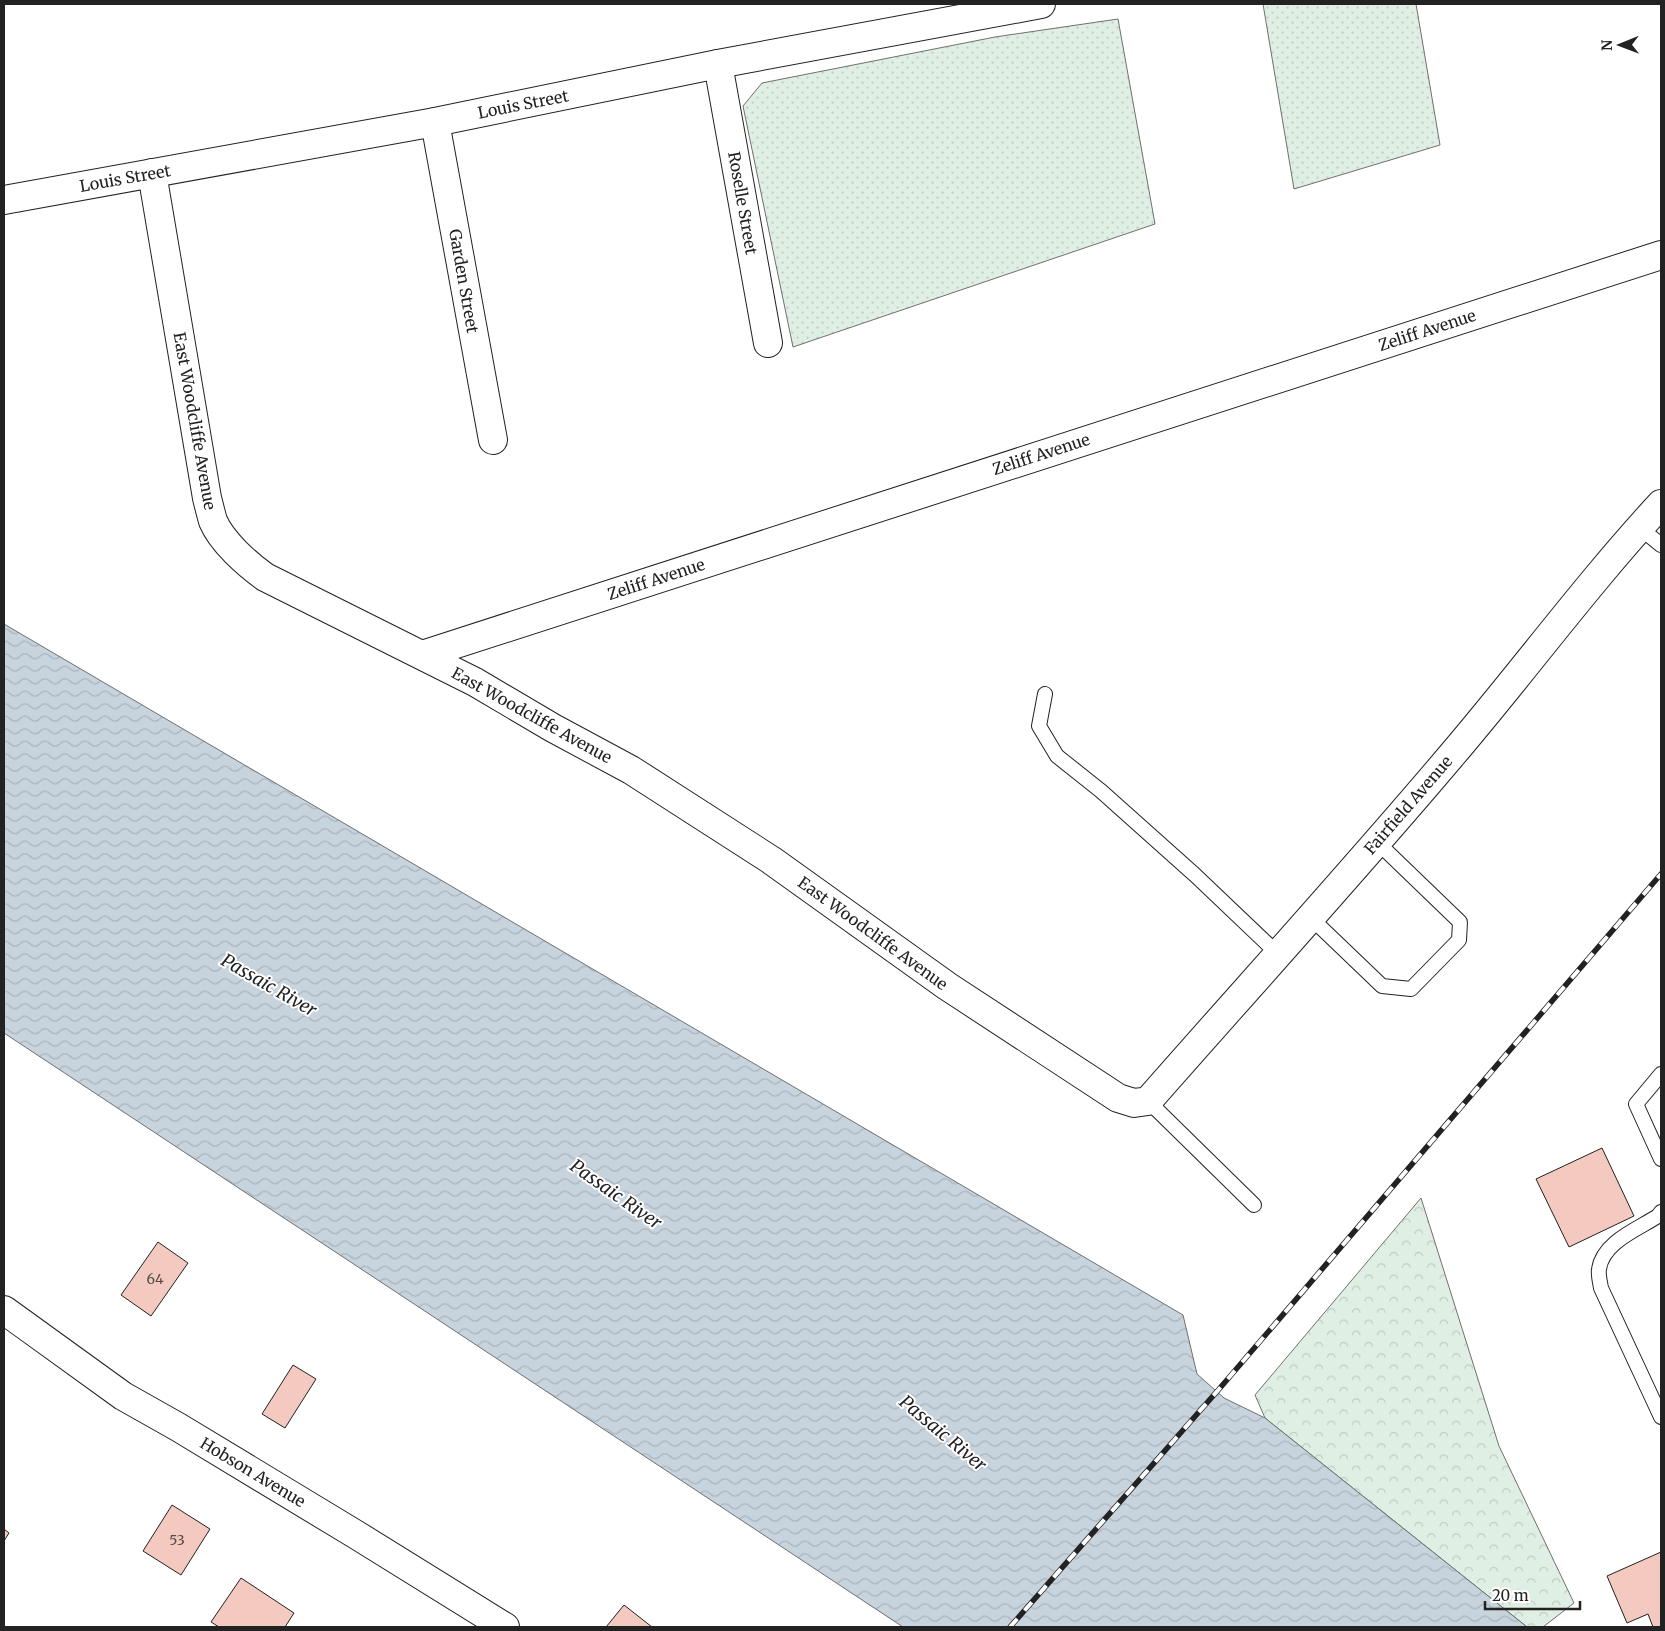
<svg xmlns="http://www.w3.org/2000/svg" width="1665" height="1631" viewBox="0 0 1665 1631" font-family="Merriweather,serif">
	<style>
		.forest { fill: url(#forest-crowns); stroke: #6f6f6f }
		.park { fill: url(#park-dots); stroke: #6f6f6f }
		.water { fill: url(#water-waves); stroke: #6f6f6f }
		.building { fill: #f3c9c0; stroke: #222 }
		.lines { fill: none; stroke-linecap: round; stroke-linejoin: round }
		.lane-casing { stroke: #222; stroke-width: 16 }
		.street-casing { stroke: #222; stroke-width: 30 }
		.lane { stroke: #fff; stroke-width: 14 }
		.street { stroke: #fff; stroke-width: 28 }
		.rail-casing { stroke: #222; stroke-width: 5.5 }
		.rail { stroke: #fff; stroke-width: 4; stroke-dasharray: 11; stroke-linecap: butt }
		.labels { text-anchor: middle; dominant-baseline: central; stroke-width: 4; stroke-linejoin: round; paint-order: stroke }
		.number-label { font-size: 14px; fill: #564c4a }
		.street-label { font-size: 16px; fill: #222; stroke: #fff }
		.water-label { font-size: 18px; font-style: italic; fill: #222; stroke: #fff }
	</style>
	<defs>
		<pattern id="forest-crowns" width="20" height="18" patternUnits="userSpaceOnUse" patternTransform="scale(1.25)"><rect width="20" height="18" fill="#e0efe3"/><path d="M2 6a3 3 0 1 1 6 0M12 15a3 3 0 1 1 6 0" fill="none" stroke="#c0cdc2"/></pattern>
		<pattern id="park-dots" width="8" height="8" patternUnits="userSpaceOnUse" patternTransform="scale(1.25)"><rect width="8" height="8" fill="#e0efe3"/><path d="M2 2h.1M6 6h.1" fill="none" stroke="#c0cdc2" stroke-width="1.8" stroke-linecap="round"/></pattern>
		<pattern id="water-waves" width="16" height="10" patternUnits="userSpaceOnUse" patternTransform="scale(1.25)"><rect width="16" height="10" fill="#c7d3dd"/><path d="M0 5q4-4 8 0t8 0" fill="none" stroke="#abb5bd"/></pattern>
	</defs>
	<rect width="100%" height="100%" fill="#fff"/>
	<path class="forest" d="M1421 1198 1499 1446 1574 1603 1543 1627H1527L1265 1418 1255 1395Z"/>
	<g class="park">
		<path d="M1263 4H1416L1440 145 1294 189Z"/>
		<path d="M1118 19 1155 224 793 347 743 106 762 83 995 37Z"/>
	</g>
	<path class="water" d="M4 624 1183 1315 1197 1374 1224 1398 1265 1418 1527 1627H903L4 1033Z"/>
	<g class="building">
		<path d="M1602 1148 1634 1216 1569 1247 1536 1179Z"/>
		<path d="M158 1242 188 1263 151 1316 121 1295Z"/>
		<path d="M293 1365 316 1379 285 1428 262 1414Z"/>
		<path d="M172 1505 210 1529 181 1575 143 1551Z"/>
		<path d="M4 1529 9 1533 4 1541Z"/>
		<path d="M1661 1552V1627H1653L1648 1614 1627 1623 1607 1576Z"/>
		<path d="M241 1578 294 1613 285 1627H219L211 1622Z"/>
		<path d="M624 1605 652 1627H606Z"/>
	</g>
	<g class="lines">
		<defs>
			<g id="lane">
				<path d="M1639 527 1661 545"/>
				<path d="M1045 694 1039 726 1057 756 1101 791 1195 875 1278 954"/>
				<path d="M1310 917 1382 986 1411 989 1459 940 1460 922 1376 841"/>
				<path d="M1661 1074 1636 1104 1661 1159"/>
				<path d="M1148 1101 1254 1205"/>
				<path d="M1661 1212 1658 1216C1638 1229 1603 1242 1599 1269 1598 1274 1600 1282 1601 1288L1661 1417"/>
			</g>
			<g id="street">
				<path d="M718 64 768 343"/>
				<path d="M435 122 493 440"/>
				<path d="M152 173 207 498C209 506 211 514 213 521 222 542 247 564 265 577L475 682 553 728 631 770 771 860 947 986 1118 1098 1134 1103 1148 1101C1249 986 1352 873 1451 756 1522 673 1587 584 1661 504"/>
				<path d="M4 200 435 122 718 64 1041 4"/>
				<path d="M422 655 1661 255"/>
				<path d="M4 1310 123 1396 178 1427 355 1534 505 1627"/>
			</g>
		</defs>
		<use href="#lane" class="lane-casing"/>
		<use href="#street" class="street-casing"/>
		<use href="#lane" class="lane"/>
		<use href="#street" class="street"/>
		<defs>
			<path id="rail" d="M1010 1627 1220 1388 1661 874"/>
		</defs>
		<use href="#rail" class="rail-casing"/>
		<use href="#rail" class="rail"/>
	</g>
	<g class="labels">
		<g class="number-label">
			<text x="155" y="1279">64</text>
			<text x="177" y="1540">53</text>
		</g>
		<g class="street-label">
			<text transform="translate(523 104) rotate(-11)">Louis Street</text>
			<text transform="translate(125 178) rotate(-10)">Louis Street</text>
			<text transform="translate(743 203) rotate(80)">Roselle Street</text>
			<text transform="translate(464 281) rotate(80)">Garden Street</text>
			<text transform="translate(1427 330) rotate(-18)">Zeliff Avenue</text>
			<text transform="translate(195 421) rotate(80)">East Woodcliffe Avenue</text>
			<text transform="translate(1041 454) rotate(-18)">Zeliff Avenue</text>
			<text transform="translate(656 579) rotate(-18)">Zeliff Avenue</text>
			<text transform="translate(532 715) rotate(29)">East Woodcliffe Avenue</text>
			<text transform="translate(1408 805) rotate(-49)">Fairfield Avenue</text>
			<text transform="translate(873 933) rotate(36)">East Woodcliffe Avenue</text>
			<text transform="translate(253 1472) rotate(31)">Hobson Avenue</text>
		</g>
		<g class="water-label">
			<text transform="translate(269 985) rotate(30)">Passaic River</text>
			<text transform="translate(616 1194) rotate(35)">Passaic River</text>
			<text transform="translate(943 1433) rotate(40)">Passaic River</text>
		</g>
	</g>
	<rect width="1665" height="1631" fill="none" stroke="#222222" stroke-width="10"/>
	<g transform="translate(1620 45) rotate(269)" stroke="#ffffff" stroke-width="4" paint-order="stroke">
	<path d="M0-4L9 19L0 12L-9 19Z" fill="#222222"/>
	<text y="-8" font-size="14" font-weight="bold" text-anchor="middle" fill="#222222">N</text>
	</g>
	<path d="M1485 1601v8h95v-8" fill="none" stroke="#222222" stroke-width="2.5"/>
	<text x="1492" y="1601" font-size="15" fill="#222222" stroke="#ffffff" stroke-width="4" paint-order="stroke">20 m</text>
</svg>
